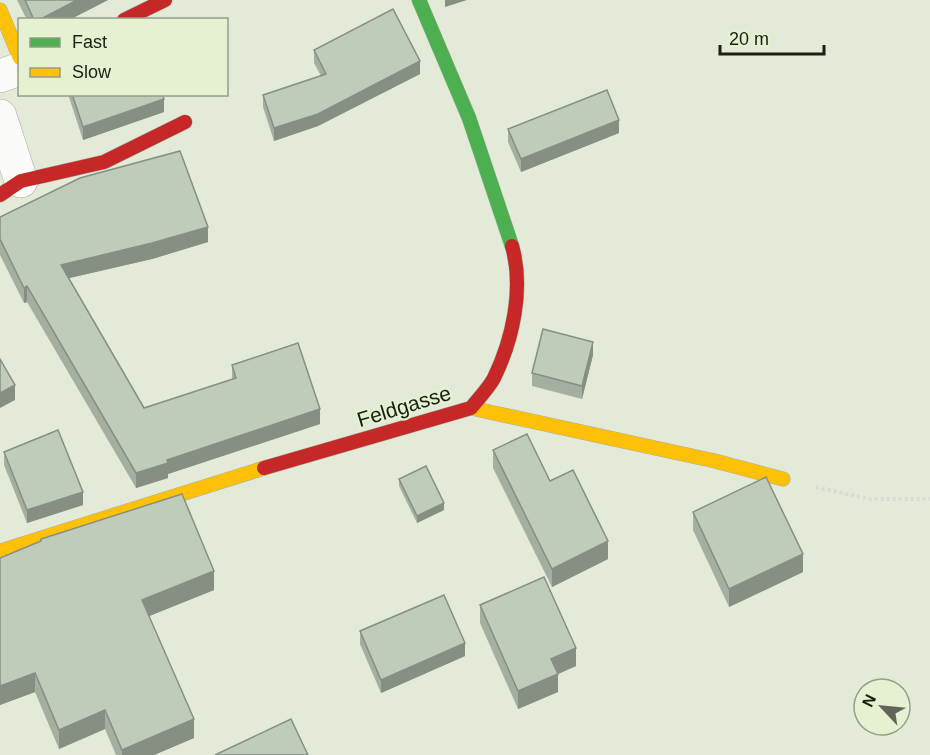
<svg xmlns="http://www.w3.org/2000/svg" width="930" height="755" viewBox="0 0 930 755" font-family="Helvetica,sans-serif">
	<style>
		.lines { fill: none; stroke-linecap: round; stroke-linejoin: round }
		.street-casing { stroke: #a8ae9f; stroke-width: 34 }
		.fast-casing { stroke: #a8ae9f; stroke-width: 15 }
		.slow-casing { stroke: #a8ae9f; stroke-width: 15 }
		.jam-casing { stroke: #a8ae9f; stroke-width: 15 }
		.path { stroke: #d8dbd5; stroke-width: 4; stroke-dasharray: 3 3; stroke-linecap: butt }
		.street { stroke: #fbfcf9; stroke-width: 33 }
		.fast { stroke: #4caf50; stroke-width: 14 }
		.slow { stroke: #ffc107; stroke-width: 14 }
		.jam { stroke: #c62828; stroke-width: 14 }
		.wall { fill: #a4afa0 }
		.shaded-wall { fill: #868f82 }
		.building { fill: #bfccba; stroke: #868f82; stroke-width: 1.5 }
		.labels { text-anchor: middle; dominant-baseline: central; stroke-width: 4.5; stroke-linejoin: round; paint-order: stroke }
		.street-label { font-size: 21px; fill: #1a1e13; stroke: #e5f1d1 }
	</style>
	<rect width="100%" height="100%" fill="#e3ead8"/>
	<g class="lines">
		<defs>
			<g id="street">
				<path d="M0 76 20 69"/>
				<path d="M0 116 21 181"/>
			</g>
			<path id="fast" d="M419 0 469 118 512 246"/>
			<g id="slow">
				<path d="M0 10 20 58"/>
				<path d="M471 408 715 461 783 479"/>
				<path d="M0 551 264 468"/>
			</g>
			<g id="jam">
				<path d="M124 20 165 0"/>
				<path d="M0 195 21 181 104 162 185 122"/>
				<path d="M264 468 471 408C478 399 488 389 494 378 513 339 524 288 512 246"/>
			</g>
		</defs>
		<use href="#street" class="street-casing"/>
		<use href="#fast" class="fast-casing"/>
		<use href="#slow" class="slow-casing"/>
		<use href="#jam" class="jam-casing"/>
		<path class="path" d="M816 487 869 499H930"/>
		<use href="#street" class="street"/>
		<use href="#fast" class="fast"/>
		<use href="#slow" class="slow"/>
		<use href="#jam" class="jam"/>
	</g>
	<g class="wall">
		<path d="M17 0H108L69 20H27Z"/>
		<path d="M314 50 420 74 318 126 274 141 263 107V95L321 76 314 63Z"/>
		<path d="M68 94H162L164 112 83 140Z"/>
		<path d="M508 129 619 133 521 172 508 142Z"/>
		<path d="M0 217 208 242 152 259 69 278 144 408 232 380V365L320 424 168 474V478L136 488 27 302 24 303 0 255Z"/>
		<path d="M593 355 582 399 532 386V373Z"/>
		<path d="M493 450 550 481 608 559 552 587 493 468Z"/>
		<path d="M4 452 83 505 27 523 4 465Z"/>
		<path d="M399 479 444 510 417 523 399 486Z"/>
		<path d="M693 512 803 572 729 607 693 530Z"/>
		<path d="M41 539 214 590 149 616 194 738 154 755H116L105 729 59 749 35 692 0 705Z"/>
		<path d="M480 605 576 666 558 674V692L518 709 480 623Z"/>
		<path d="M360 631 465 656 381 693 360 644Z"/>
	</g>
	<g class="shaded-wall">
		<path d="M77 0H108L69 20H39Z"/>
		<path d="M445 0H467L445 7Z"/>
		<path d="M420 61V74L318 126 274 141V128Z"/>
		<path d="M164 99V112L83 140V127Z"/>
		<path d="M619 120V133L521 172V159Z"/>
		<path d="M208 227V242L152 259 61 280V265Z"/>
		<path d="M27 286V302L24 303V288Z"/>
		<path d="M593 342V355L582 399V386Z"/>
		<path d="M15 385V400L0 408V393Z"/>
		<path d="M320 409V424L168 474V478L136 488V473L167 460Z"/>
		<path d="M83 492V505L27 523V510Z"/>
		<path d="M444 503V510L417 523V516Z"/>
		<path d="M608 541V559L552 587V569Z"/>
		<path d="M803 554V572L729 607V589Z"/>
		<path d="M214 571V590L142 619V600Z"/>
		<path d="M465 643V656L381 693V680Z"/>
		<path d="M576 648V666L558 674V692L518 709V691L551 659Z"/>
		<path d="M35 673V692L0 705V686Z"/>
		<path d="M105 710V729L59 749V730Z"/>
		<path d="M194 719V738L154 755H122V750Z"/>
	</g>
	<g class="building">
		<path d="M25 0H77L39 20H34Z"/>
		<path d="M393 9 420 61 318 114 274 128 263 95 326 74 314 50Z"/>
		<path d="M607 90 619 120 521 159 508 129Z"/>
		<path d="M72 94H162L164 99 83 127Z"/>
		<path d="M180 151 208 227 152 243 61 265 144 408 236 378 232 365 298 343 320 409 167 460 168 463 136 473 27 286 24 288 0 239V217L80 178Z"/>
		<path d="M543 329 593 342 582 386 532 373Z"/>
		<path d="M0 359 15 385 0 393Z"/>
		<path d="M58 430 83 492 27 510 4 452Z"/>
		<path d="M527 434 550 481 573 470 608 541 552 569 493 450Z"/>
		<path d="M426 466 444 503 417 516 399 479Z"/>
		<path d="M766 477 803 554 729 589 693 512Z"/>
		<path d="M182 494 214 571 142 600 194 719 122 750 105 710 59 730 35 673 0 686V558L41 541V539Z"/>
		<path d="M544 577 576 648 551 659 558 674 518 691 480 605Z"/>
		<path d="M444 595 465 643 381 680 360 631Z"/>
		<path d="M291 719 308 755H215Z"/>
	</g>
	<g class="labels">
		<g class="street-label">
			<text transform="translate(404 406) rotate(-17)">Feldgasse</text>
		</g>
	</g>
	<rect x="18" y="18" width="210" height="78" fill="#e5f1d1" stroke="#949d85" stroke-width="1.5"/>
	<rect x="30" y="38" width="30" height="9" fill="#4caf50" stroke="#949d85" stroke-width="1.5"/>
	<text x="72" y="48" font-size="18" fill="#1a1e13">Fast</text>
	<rect x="30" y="68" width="30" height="9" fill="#ffc107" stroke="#949d85" stroke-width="1.5"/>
	<text x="72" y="78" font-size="18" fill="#1a1e13">Slow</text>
	<g transform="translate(882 707) rotate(296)"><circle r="28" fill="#e5f1d1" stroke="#949d85" stroke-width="1.5"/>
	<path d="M0-4.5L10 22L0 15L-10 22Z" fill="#606558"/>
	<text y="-9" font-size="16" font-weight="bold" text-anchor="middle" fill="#1a1e13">N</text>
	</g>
	<path d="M720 45v9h104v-9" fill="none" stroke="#1a1e13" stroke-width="3"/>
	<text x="729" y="45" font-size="18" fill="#1a1e13" stroke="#e5f1d1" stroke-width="4.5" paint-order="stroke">20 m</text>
</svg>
